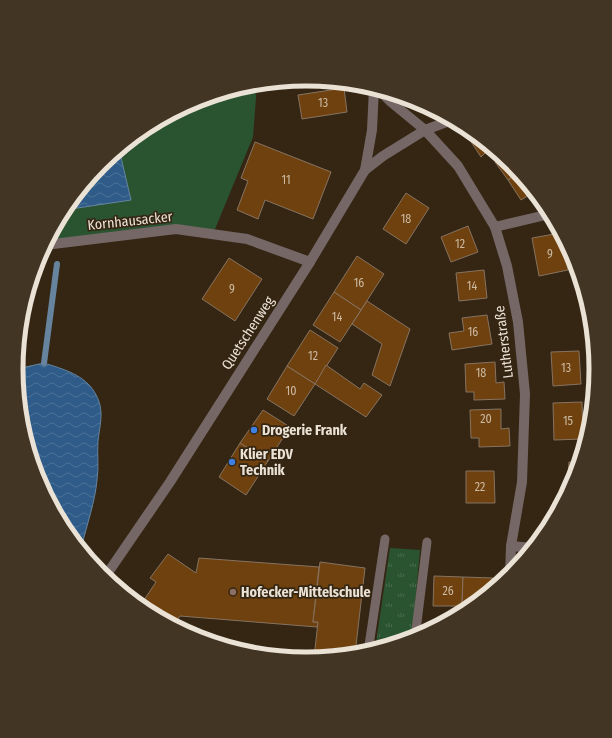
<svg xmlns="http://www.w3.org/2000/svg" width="612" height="738" viewBox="0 0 612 738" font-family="'Fira Sans Condensed',sans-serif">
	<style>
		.grass { fill: #2a5430 }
		.park { fill: url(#park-tufts) }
		.water { fill: url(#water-waves); stroke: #67849f }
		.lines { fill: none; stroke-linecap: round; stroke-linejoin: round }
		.stream { stroke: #67849f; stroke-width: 6 }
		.building { fill: #6e410e; stroke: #877361 }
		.service { stroke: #746766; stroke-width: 9 }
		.minor { stroke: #746766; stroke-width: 10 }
		.shop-dot { fill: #3f7fe0; stroke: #342613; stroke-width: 1.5 }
		.education-dot { fill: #8d6e63; stroke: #342613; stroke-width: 1.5 }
		.labels { text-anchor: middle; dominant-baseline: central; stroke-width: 3.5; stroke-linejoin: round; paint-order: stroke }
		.number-label { font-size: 12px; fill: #ccbaa4 }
		.street-label { font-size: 14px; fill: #ebe2d6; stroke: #342613 }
		.poi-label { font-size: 14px; font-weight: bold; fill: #ebe2d6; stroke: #342613; text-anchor: start }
		.rim { fill: none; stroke: #ebe2d6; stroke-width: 5 }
	</style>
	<defs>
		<pattern id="park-tufts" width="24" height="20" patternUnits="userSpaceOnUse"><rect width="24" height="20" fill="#2a5430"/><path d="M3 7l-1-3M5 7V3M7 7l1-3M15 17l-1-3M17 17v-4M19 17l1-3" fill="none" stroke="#496c4d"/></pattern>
		<pattern id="water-waves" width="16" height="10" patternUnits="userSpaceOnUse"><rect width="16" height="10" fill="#2e5b88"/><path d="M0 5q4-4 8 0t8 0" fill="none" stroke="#4c7298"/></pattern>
	</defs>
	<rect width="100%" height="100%" fill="#342613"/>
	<path class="grass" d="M257 84 253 137 213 234 176 229 45 245 65 208 101 164 145 128 195 101 250 85Z"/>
	<path class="park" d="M390 548 420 550 412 638 375 650Z"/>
	<g class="water">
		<path d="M119 149 131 200 64 210 101 164Z"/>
		<path d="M44 363C63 369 85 375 95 393 105 410 100 423 98 441 97 454 99 467 97 480 95 502 87 524 82 545L80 549 65 530 38 480 22 425 17 376 21 368Z"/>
	</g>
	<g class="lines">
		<path class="stream" d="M44 363 57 264"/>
	</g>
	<g class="building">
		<path d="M344 88 347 112 302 119 298 95Z"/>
		<path d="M471 131 491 147 481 157 466 134Z"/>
		<path d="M255 142 331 172 313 219 265 200 258 219 237 210 248 181 241 178Z"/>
		<path d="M503 157 511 164 519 173 508 180 495 162Z"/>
		<path d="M519 173 534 192 521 200 508 180Z"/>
		<path d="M406 193 429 208 406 244 383 229Z"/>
		<path d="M468 226 478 252 451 262 441 237Z"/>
		<path d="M560 233 568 270 539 276 532 238Z"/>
		<path d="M357 256 384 274 361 310 334 292Z"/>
		<path d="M229 258 262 279 235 321 202 299Z"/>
		<path d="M484 270 487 298 459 301 456 273Z"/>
		<path d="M334 292 361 310 340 342 313 325Z"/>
		<path d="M367 301 410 329 390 386 372 375 382 344 352 324Z"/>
		<path d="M487 315 492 344 452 350 449 333 464 331 462 318Z"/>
		<path d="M310 330 338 348 315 384 287 366Z"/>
		<path d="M579 351 581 384 553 386 551 352Z"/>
		<path d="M495 362 496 383 504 382 505 399 474 400V392H466L465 364Z"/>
		<path d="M326 365 360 389 364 383 382 395 366 417 315 384Z"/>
		<path d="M287 366 315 384 294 416 267 399Z"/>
		<path d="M582 402 583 439 554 440 553 403Z"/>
		<path d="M501 409V429L509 428 510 446 479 447V438H471L470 410Z"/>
		<path d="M263 410 290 427 268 461 240 443Z"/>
		<path d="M240 443 268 461 246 495 219 477Z"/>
		<path d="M569 462 579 463 574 480 567 493Z"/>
		<path d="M466 471H494L495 503H466Z"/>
		<path d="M168 554 196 573 199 558 319 567 313 622H318L317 627 180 616 173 625 175 626 145 610 137 604 142 603 156 582 150 578Z"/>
		<path d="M320 562 365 568 355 654 314 658 318 622H313Z"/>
		<path d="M434 576 463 577 462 606H433Z"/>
		<path d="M463 577 493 578V589L472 606H462Z"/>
	</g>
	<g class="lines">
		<g class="service">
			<path d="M415 638 427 542"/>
			<path d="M368 652 385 539"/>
		</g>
		<g class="minor">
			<path d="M379 90 391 102 425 130 458 166 495 227 507 266 518 322 525 394 522 482 511 546 510 575"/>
			<path d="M365 170 383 156 425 130 452 120"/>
			<path d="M495 227 550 214"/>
			<path d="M45 245 176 229 247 239 310 262"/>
			<path d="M511 546 533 548"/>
			<path d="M105 577 170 482 310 262 365 170 372 130 374 88"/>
		</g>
	</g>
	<g class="shop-dot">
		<circle cx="254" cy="430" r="4"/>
		<circle cx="232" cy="462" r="4"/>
	</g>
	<circle class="education-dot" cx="233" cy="592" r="4"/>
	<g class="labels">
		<g class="number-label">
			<text x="323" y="103">13</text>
			<text x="286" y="180">11</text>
			<text x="406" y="219">18</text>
			<text x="460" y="244">12</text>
			<text x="550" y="254">9</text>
			<text x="359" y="283">16</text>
			<text x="472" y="286">14</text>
			<text x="232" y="289">9</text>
			<text x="337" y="317">14</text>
			<text x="473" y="332">16</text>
			<text x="313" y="356">12</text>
			<text x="566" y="368">13</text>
			<text x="481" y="373">18</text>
			<text x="291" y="391">10</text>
			<text x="486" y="419">20</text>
			<text x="568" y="421">15</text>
			<text x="480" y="487">22</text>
			<text x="448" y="591">26</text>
		</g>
		<g class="street-label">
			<text transform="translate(130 221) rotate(-6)">Kornhausacker</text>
			<text transform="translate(248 333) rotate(-57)">Quetschenweg</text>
			<text transform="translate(504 342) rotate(-97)">Lutherstraße</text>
		</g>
		<g class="poi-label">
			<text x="262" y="430">Drogerie Frank</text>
			<text x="240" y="454">Klier EDV<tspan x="240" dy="16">Technik</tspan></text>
			<text x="241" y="592">Hofecker-Mittelschule</text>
		</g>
	</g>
	<path d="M0 0H612V738H0ZM23 369a283 283 0 1 1 566 0a283 283 0 1 1-566 0Z" fill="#433523" fill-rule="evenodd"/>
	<path class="rim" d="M23 369a283 283 0 1 1 566 0a283 283 0 1 1-566 0Z"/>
</svg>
